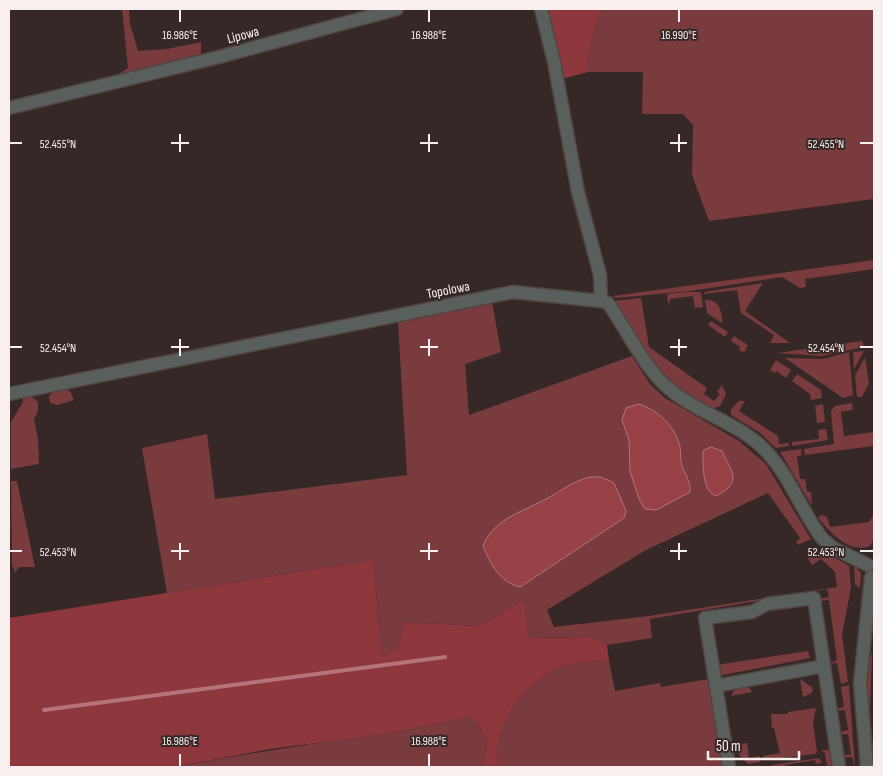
<svg xmlns="http://www.w3.org/2000/svg" width="883" height="776" viewBox="0 0 883 776" font-family="'Sofia Sans Condensed',sans-serif">
	<style>
		.green { fill: #793b3d }
		.forest { fill: #8e383e }
		.water { fill: #974045; stroke: #b47478 }
		.lines { fill: none; stroke-linecap: round; stroke-linejoin: round }
		.stream { stroke: #b47478; stroke-width: 4 }
		.minor-casing { stroke: #514443; stroke-width: 15 }
		.minor { stroke: #595f5a; stroke-width: 12 }
		.ticks { fill: none; stroke: #f9efef; stroke-width: 2 }
		.labels { text-anchor: middle; dominant-baseline: central; stroke-width: 4; stroke-linejoin: round; paint-order: stroke }
		.street-label { font-size: 14px; fill: #f9efef; stroke: #362827 }
		.ticks-label { font-size: 12px; text-anchor: middle; fill: #f9efef; stroke: #362827; stroke-width: 4; stroke-linejoin: round; paint-order: stroke }
	</style>
	<rect width="100%" height="100%" fill="#362827"/>
	<g class="green">
		<path d="M122 9H129L130 24 138 51 167 49 201 42V55L121 76 119 74 128 68Z"/>
		<path d="M602 9H874V199L709 221 692 175 693 125 683 114H642L643 72H588C588 56 594 22 602 9Z"/>
		<path d="M874 260V269L805 279 806 287 800 288 782 277 690 291 616 298 613 296Z"/>
		<path d="M763 283 745 311 790 343H770L774 335 741 313 737 290 704 294V292Z"/>
		<path d="M684 292H701L703 307 695 308 693 296 670 299 669 307 667 294Z"/>
		<path d="M641 298 649 347 707 388 704 394 714 401 720 394 717 392 722 385 726 394 720 406 711 409 686 396 659 372 613 301Z"/>
		<path d="M705 300C721 299 721 312 723 324L707 313Z"/>
		<path d="M492 302 501 352 465 364 469 415 632 356 650 384 665 398 739 441 766 464 811 539 798 545 796 542 800 538 768 493 646 550 547 610 554 627 649 616 837 587 835 572 821 559 812 565 807 557 814 551 821 550 849 566 851 588 842 634 848 682 841 684 837 663 828 664 837 660 829 600 820 601 819 599 829 597 827 589 650 619 652 638 607 645 590 637 529 638 524 600 479 626 403 622C400 642 403 650 382 655L373 560 167 593 142 448 207 434 215 499 407 475 398 322Z"/>
		<path d="M711 321 728 332 725 337 708 325Z"/>
		<path d="M734 336 748 345 744 353 739 350 740 347 731 341Z"/>
		<path d="M862 341 864 347 822 356 777 353Z"/>
		<path d="M864 351 854 369 853 352Z"/>
		<path d="M849 352 853 395 843 398 785 358 823 359Z"/>
		<path d="M865 357 869 383 862 397H857L855 376Z"/>
		<path d="M776 360 791 370 786 378 776 371 775 373 770 370Z"/>
		<path d="M797 374 821 390 822 398 811 400 810 394 792 381Z"/>
		<path d="M63 388 70 391 74 400 58 405 50 403 49 396 56 389Z"/>
		<path d="M22 396H31L38 402V411L34 419 38 439 39 464 11 469V422L23 402Z"/>
		<path d="M739 401H745L739 411 778 436 779 444 789 443V446L776 448 759 432 731 415V409Z"/>
		<path d="M852 403 853 410 841 412 844 436 874 432V428V452L873 446 805 455 804 449 834 444 831 411 835 406Z"/>
		<path d="M823 404 825 422 817 423 815 406Z"/>
		<path d="M826 429 828 440 792 446V442L819 439 818 430Z"/>
		<path d="M801 449V456H797L800 479H805L807 492H811L812 506 780 452Z"/>
		<path d="M11 481H17L35 567H19L15 573 12 564Z"/>
		<path d="M874 514V538L870 546C849 554 829 532 818 517L822 515 827 517 830 527 869 522Z"/>
		<path d="M854 564 861 573 860 588 855 585Z"/>
		<path d="M808 651 810 658 723 675H720L716 665Z"/>
		<path d="M872 652 870 709 874 764C869 741 862 673 872 652Z"/>
		<path d="M609 661 615 691 660 683 661 687 709 679 722 767H498C498 759 497 748 499 740 505 709 531 681 559 668 575 661 593 662 609 661Z"/>
		<path d="M800 679 813 688 812 693 803 697Z"/>
		<path d="M849 685 855 767 852 757 843 758 842 756 851 754 848 734 839 735V732L848 730 845 710 835 711V709L844 707 841 687Z"/>
		<path d="M749 687 752 692 731 696 735 689Z"/>
		<path d="M816 708 813 722 817 752 815 754 763 760V756L780 753 774 728H772L771 714H788V712Z"/>
		<path d="M468 717 476 721 487 742 483 767H174C272 749 370 736 468 717Z"/>
		<path d="M747 743 749 758 760 756V762L748 764 739 755 741 744Z"/>
		<path d="M830 749 832 767H827L825 753 821 751Z"/>
		<path d="M819 758 822 763 816 764 815 760 785 765V767H772V765Z"/>
	</g>
	<g class="forest">
		<path d="M546 9H602C594 22 588 56 588 72L562 79Z"/>
		<path d="M373 560 382 655C403 650 400 641 403 622L479 626 524 600 529 638 590 637 607 645 609 661C593 662 575 661 559 668 531 681 505 709 499 740 497 748 498 759 498 767H483L487 742 476 721 468 717 376 735 270 749 174 767H9V618Z"/>
	</g>
	<g class="water">
		<path d="M638 404C657 409 675 426 680 447 681 453 680 460 682 466 685 475 691 481 690 492L656 510 645 509 639 499 630 471 629 440 622 420 626 408Z"/>
		<path d="M711 447 722 451C732 473 743 482 716 496 702 491 703 465 703 453L704 450Z"/>
		<path d="M590 477H601L614 483 626 511 624 518 520 587C499 582 491 564 483 546 494 518 525 511 548 498 562 490 574 481 590 477Z"/>
	</g>
	<g class="lines">
		<path class="stream" d="M44 710 445 657"/>
		<defs>
			<g id="minor">
				<path d="M541 9 554 62 578 192 600 275 601 301"/>
				<path d="M9 108 219 57 397 9"/>
				<path d="M9 394 513 292 601 301 608 303C627 330 646 372 673 392 702 415 741 424 766 451 790 476 801 511 822 538L833 548 868 565"/>
				<path d="M716 686 705 618 752 612 767 604 814 598 824 666"/>
				<path d="M729 767 716 686 824 666 839 767"/>
				<path d="M867 767 860 683 871 577"/>
			</g>
		</defs>
		<use href="#minor" class="minor-casing"/>
		<use href="#minor" class="minor"/>
	</g>
	<path class="ticks" d="M180 10V22M429 10V22M679 10V22M180 134V152M429 134V152M679 134V152M10 143H22M171 143H189M420 143H438M670 143H687M860 143H873M180 339V356M429 339V356M679 339V356M10 347H22M171 347H189M420 347H438M670 347H687M860 347H873M180 543V560M429 543V560M679 543V560M10 551H22M171 551H189M420 551H438M670 551H687M860 551H873M180 754V766M429 754V766"/>
	<g class="labels">
		<g class="street-label">
			<text transform="translate(243 35) rotate(-15)">Lipowa</text>
			<text transform="translate(448 290) rotate(-11)">Topolowa</text>
		</g>
	</g>
	<g class="ticks-label">
		<text x="180" y="39">16.986°E</text>
		<text x="429" y="39">16.988°E</text>
		<text x="679" y="39">16.990°E</text>
		<text x="58" y="148">52.455°N</text>
		<text x="826" y="148">52.455°N</text>
		<text x="58" y="352">52.454°N</text>
		<text x="826" y="352">52.454°N</text>
		<text x="58" y="556">52.453°N</text>
		<text x="826" y="556">52.453°N</text>
		<text x="180" y="745">16.986°E</text>
		<text x="429" y="745">16.988°E</text>
	</g>
	<rect width="883" height="776" fill="none" stroke="#f9efef" stroke-width="20"/>
	<path d="M708 751v8h91v-8" fill="none" stroke="#f9efef" stroke-width="2.5"/>
	<text x="716" y="751" font-size="15" fill="#f9efef" stroke="#362827" stroke-width="4" paint-order="stroke">50 m</text>
</svg>
